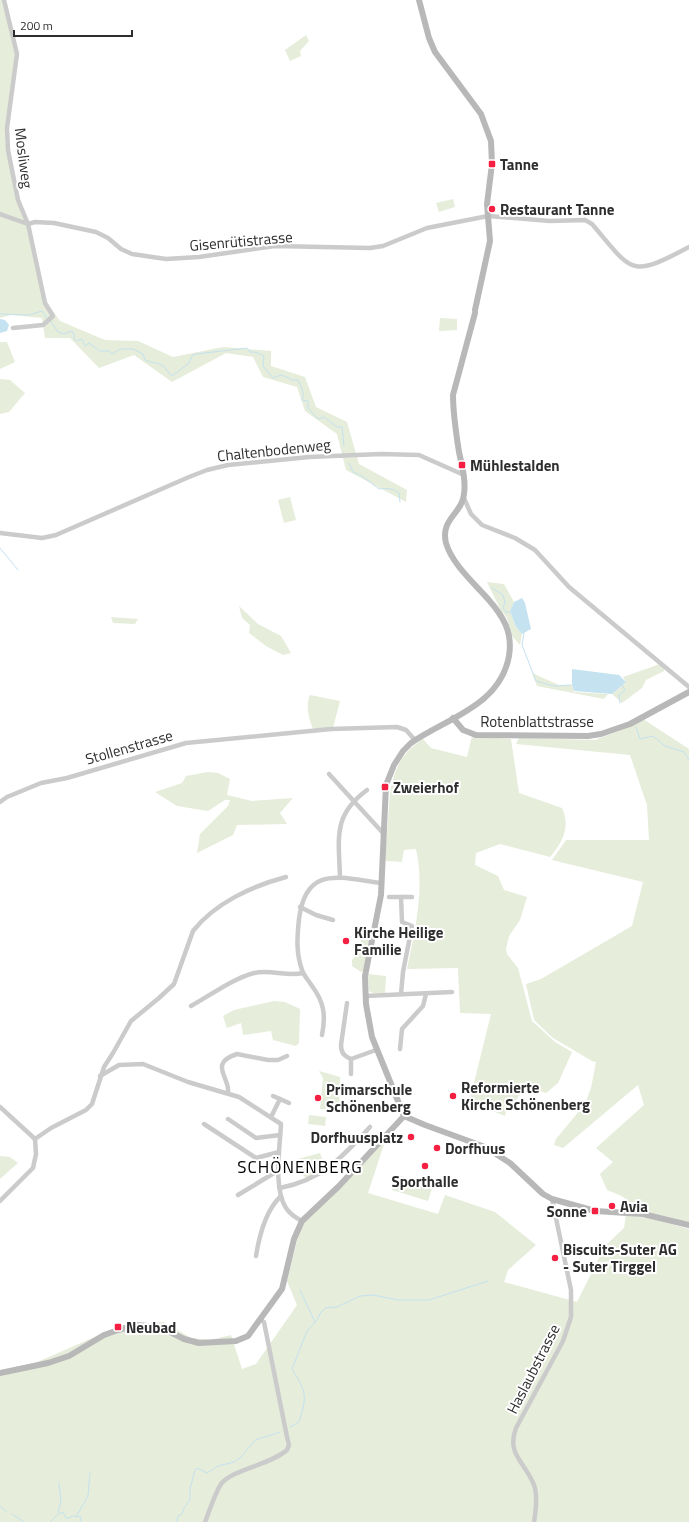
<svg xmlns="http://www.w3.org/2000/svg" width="689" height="1522" viewBox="0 0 689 1522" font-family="'Titillium Web',sans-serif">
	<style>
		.green { fill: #e6edda }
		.water { fill: #c4e2ef }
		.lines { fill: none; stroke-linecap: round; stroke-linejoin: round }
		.stream { stroke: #c4e2ef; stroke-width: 1 }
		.street { stroke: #cbcbcb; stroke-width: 4.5 }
		.secondary { stroke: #b8b8b8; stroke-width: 6 }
		.poi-dot { fill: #f51f42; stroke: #fff; stroke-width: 1.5 }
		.labels { text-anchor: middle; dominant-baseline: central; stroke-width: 4; stroke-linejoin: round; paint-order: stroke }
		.street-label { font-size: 15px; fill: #2e2e2e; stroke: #fff }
		.poi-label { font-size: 15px; font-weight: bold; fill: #2e2e2e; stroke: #fff; text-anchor: start }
		.quarter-label { font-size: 17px; letter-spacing: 1px; fill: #000; stroke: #fff }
	</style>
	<rect width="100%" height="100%" fill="#fff"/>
	<g class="green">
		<path d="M0 0H6L17 54 7 128 12 173 28 224 44 299 60 321 105 340 138 341 173 357 223 347 271 351V366L305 377 316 407 347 422 359 464 407 490 406 502 346 470 337 434 305 411 297 387 263 377 253 357 226 353 172 382 134 355 99 368 70 338H45L42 318 11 315 0 318Z"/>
		<path d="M306 35 309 41 300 51 301 56 290 61 285 50Z"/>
		<path d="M453 199 455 207 439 212 436 203Z"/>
		<path d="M440 318 457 319V330L439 331Z"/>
		<path d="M0 342H7L15 362 0 369Z"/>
		<path d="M0 379 10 380 25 393 9 412 0 414Z"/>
		<path d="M290 497 296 520 284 523 278 500Z"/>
		<path d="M487 582 504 584 514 602 510 611 516 627 522 634 520 645 512 636 507 618 500 609Z"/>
		<path d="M239 606 258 624 281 636 291 653 283 655 266 646 249 633 250 625 242 618Z"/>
		<path d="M111 617 138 619 135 624 113 623Z"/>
		<path d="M660 664 664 668V671L646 680 642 688 622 703 612 694 626 682 623 677Z"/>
		<path d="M532 673 559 685H572L574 692 608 694 604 699 537 686Z"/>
		<path d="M310 695 340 701 333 728 313 729C309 719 305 705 310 695Z"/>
		<path d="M643 719 689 749V1223L669 1217 633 1210C629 1197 619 1195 607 1190L600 1174 613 1162 596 1148 644 1105 638 1085 563 1148 554 1145 556 1139 585 1104 591 1088 596 1062 592 1061 553 1038 534 1020 526 984 541 979 632 926 643 882 552 860 566 840H649L647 805 630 755 516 744 519 738 595 740 627 728Z"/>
		<path d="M472 736 511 739 519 793 562 808C571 827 562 843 550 857L500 844 476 853 475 865 498 876 504 890 527 897 520 920 509 936 506 949 507 954 518 968 532 1021 555 1042 572 1052 558 1083 546 1093 526 1086 513 1104 508 1102 505 1116 470 1102 471 1086 473 1087 491 1014 460 1013 458 968 407 969C415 931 425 888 416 849L404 850 402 862 386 861C385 847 387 836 388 822 390 787 391 759 423 739L431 748 467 757Z"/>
		<path d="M208 772 218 773 230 779 227 795 252 801 293 798 280 813 287 824 237 825 233 835 197 853 200 834 228 806 230 800H225L208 811 177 806 155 792 182 783 186 776Z"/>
		<path d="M370 936 364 970 361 972 352 966V960L359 951 362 937Z"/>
		<path d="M368 974 386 976 385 993H373L369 991Z"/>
		<path d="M274 1001 285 1002 300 1009 299 1043 296 1046 273 1040 271 1031 243 1035 241 1023 227 1028 223 1016 234 1010Z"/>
		<path d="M319 1071 340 1077 339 1110 320 1109 323 1078Z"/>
		<path d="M309 1115 326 1117 325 1126 308 1124Z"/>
		<path d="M388 1132 368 1193 438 1214 445 1195 495 1212 536 1245 508 1270 504 1282 577 1302 605 1246 624 1228 626 1215 653 1219 689 1229V1522H0V1370L35 1363 122 1325 164 1322 191 1338 211 1340 231 1335 242 1369 256 1364 297 1305 287 1281 302 1221Z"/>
		<path d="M320 1153 325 1168 306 1178 290 1161Z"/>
		<path d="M0 1156 10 1157 18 1163 0 1179Z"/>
		<path d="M397 1175 433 1185 428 1201 392 1190Z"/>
	</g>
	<g class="water">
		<path d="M0 319 5 320 9 325 7 331 0 333Z"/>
		<path d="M522 598 525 603 531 629 522 634 516 627 510 611 514 602Z"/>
		<path d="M572 669 619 675 626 682 612 694 574 691 572 685Z"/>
	</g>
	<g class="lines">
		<g class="stream">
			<path d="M0 314 29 315 42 311 47 318"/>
			<path d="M50 320 58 332 64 334 72 331 74 335V339L76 341 82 339 85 346 89 343 100 351H109L112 354 120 349H133L143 354 145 360C151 363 157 362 163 366 167 368 168 374 172 376L188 364 193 355 196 354 247 348 250 352H255L264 356 263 366 273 378 281 375 289 378 291 380H298C301 385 305 394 302 400L308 401V408L318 419 324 417 337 427H342L344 446"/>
			<path d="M349 463 353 472 362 476 379 489C386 488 393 488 399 493L400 502"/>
			<path d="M0 548 18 570"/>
			<path d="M492 588 503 595 505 602 503 608 506 612H511"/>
			<path d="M524 633 522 645 536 681 553 686 571 685"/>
			<path d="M620 703 619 695 625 690 622 685"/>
			<path d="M636 727 640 739 653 736 665 746 684 752 689 760"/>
			<path d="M300 1290 315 1322"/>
			<path d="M290 1427 299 1422C307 1396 307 1393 292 1369L307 1331 317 1320 321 1312 326 1308 337 1307 360 1296 373 1295 398 1300H429L488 1281"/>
			<path d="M0 1506 7 1512"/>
			<path d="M58 1512 61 1502 59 1483"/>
			<path d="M12 1514 24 1522"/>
			<path d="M76 1517 88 1496 90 1473"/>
			<path d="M50 1522 58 1514 63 1512 66 1518H69L72 1516 81 1517 80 1522"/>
			<path d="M177 1522 178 1516 182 1514 184 1508 190 1500V1489L195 1470 197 1468 207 1473 218 1466 234 1462 241 1457 255 1440 280 1432"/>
		</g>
		<g class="street">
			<path d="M4 0 17 54 7 128 8 150 18 200 28 224 45 303 53 316 43 325 13 328"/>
			<path d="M0 214 28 224 35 222 54 223 96 232 108 238 121 249 132 254 166 259 199 257 275 246 370 248 383 246 427 228 488 216 550 221 585 220 592 224C633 272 629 279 689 247"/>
			<path d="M464 498 471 514 482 525 515 538 535 550 569 587 689 687"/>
			<path d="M0 533 42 538 56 535 189 477 207 470 228 465 309 457 381 454 419 455 464 475"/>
			<path d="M329 774 383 833"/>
			<path d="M0 802 7 797 41 783 67 778 186 743 331 729 397 727 406 730 415 740"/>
			<path d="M340 878C339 838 332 816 367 790"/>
			<path d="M389 897H401"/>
			<path d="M300 907 316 915 333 920"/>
			<path d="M401 994 403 972 412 926 402 922 401 897H412"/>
			<path d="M365 996 452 992"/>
			<path d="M347 1003 341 1045C341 1053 344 1056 351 1059L376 1050"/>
			<path d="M191 1006C211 995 232 979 254 973 270 969 287 977 303 973"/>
			<path d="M322 1035C326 1015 324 1002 312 986 309 981 304 976 302 970 296 953 297 938 299 919 306 864 340 878 382 883"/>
			<path d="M400 1049 402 1029 423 1006 426 994"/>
			<path d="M351 1059V1074"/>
			<path d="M100 1076 119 1065 143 1064 188 1082 239 1097 281 1124C280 1147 273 1188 286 1208 290 1214 296 1218 302 1221"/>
			<path d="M228 1092C230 1078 208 1063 237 1054L268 1060H278L287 1056"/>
			<path d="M280 1099 289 1103"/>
			<path d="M0 1107 35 1139 51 1128 86 1110 92 1104 104 1067 113 1053 131 1021 159 998 174 984 193 931C215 903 252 886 286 877"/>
			<path d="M271 1117 280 1099 273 1096"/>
			<path d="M228 1119 256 1138 280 1135"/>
			<path d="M204 1124 256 1158 279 1152"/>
			<path d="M280 1188C324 1179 342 1157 370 1127"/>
			<path d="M238 1195 279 1170"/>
			<path d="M0 1201 33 1168 36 1154 35 1139"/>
			<path d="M256 1256C259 1237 266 1210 281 1196"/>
			<path d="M205 1522C210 1510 214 1495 221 1484 233 1469 270 1465 287 1450L289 1445 287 1437 264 1322 261 1320"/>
			<path d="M534 1522C536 1510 538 1496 534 1485 525 1462 506 1454 516 1428L563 1341 571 1317V1290L552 1199"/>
		</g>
		<g class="secondary">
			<path d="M419 0 429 38 435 52 481 114 491 141 492 164 487 204 490 241 475 310"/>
			<path d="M453 718 463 730 476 735 588 736 601 734 630 724 689 692"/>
			<path d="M404 1116 372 1037 366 1004 365 976 381 895 386 785 394 765 403 751 411 743C447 718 500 706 509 656 513 632 503 616 488 599 474 583 452 564 446 543 440 519 462 514 464 494 466 480 462 466 459 452 456 433 453 414 453 395L475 313"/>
			<path d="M404 1116 425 1125 485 1147 510 1163 543 1194 552 1199 595 1211 643 1214 689 1225"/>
			<path d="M0 1373 48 1363 69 1356 104 1335 118 1330 137 1325 160 1327 184 1339 199 1343 236 1341 248 1336 282 1289 294 1239 302 1221 339 1186 404 1116"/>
		</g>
	</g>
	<g class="poi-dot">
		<rect x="488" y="160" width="8" height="8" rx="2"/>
		<circle cx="492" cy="209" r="4"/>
		<rect x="458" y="461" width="8" height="8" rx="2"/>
		<rect x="381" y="783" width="8" height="8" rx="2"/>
		<circle cx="346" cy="941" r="4"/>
		<circle cx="453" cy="1096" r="4"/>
		<circle cx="318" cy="1098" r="4"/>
		<circle cx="411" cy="1137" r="4"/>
		<circle cx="437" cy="1148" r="4"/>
		<circle cx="425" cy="1166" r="4"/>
		<circle cx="612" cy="1206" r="4"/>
		<rect x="591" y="1207" width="8" height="8" rx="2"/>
		<circle cx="555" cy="1258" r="4"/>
		<rect x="114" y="1323" width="8" height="8" rx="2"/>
	</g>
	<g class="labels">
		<g class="street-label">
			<text transform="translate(24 158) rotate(83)">Mosliweg</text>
			<text transform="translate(241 241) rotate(-5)">Gisenrütistrasse</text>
			<text transform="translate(274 450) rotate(-6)">Chaltenbodenweg</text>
			<text x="537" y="721">Rotenblattstrasse</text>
			<text transform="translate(129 747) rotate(-16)">Stollenstrasse</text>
			<text transform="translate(533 1369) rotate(-63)">Haslaubstrasse</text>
		</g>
		<g class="poi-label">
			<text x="500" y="164">Tanne</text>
			<text x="500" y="209">Restaurant Tanne</text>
			<text x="470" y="465">Mühlestalden</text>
			<text x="393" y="787">Zweierhof</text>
			<text x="354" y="932">Kirche Heilige<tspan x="354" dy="17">Familie</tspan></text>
			<text x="461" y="1087">Reformierte<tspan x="461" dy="17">Kirche Schönenberg</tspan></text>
			<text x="326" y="1089">Primarschule<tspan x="326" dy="17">Schönenberg</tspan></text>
			<text x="403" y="1137" text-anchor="end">Dorfhuusplatz</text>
			<text x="445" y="1148">Dorfhuus</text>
			<text x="425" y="1181" text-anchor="middle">Sporthalle</text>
			<text x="620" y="1206">Avia</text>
			<text x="587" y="1211" text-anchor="end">Sonne</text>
			<text x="563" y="1249">Biscuits-Suter AG<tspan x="563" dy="17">- Suter Tirggel</tspan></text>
			<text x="126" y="1327">Neubad</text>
		</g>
		<g class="quarter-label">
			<text x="300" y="1167">SCHÖNENBERG</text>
		</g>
	</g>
	<path d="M14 30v6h118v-6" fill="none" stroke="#2e2e2e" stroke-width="2"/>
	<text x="20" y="30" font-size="12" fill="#2e2e2e" stroke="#ffffff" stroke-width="3" paint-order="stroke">200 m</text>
</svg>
